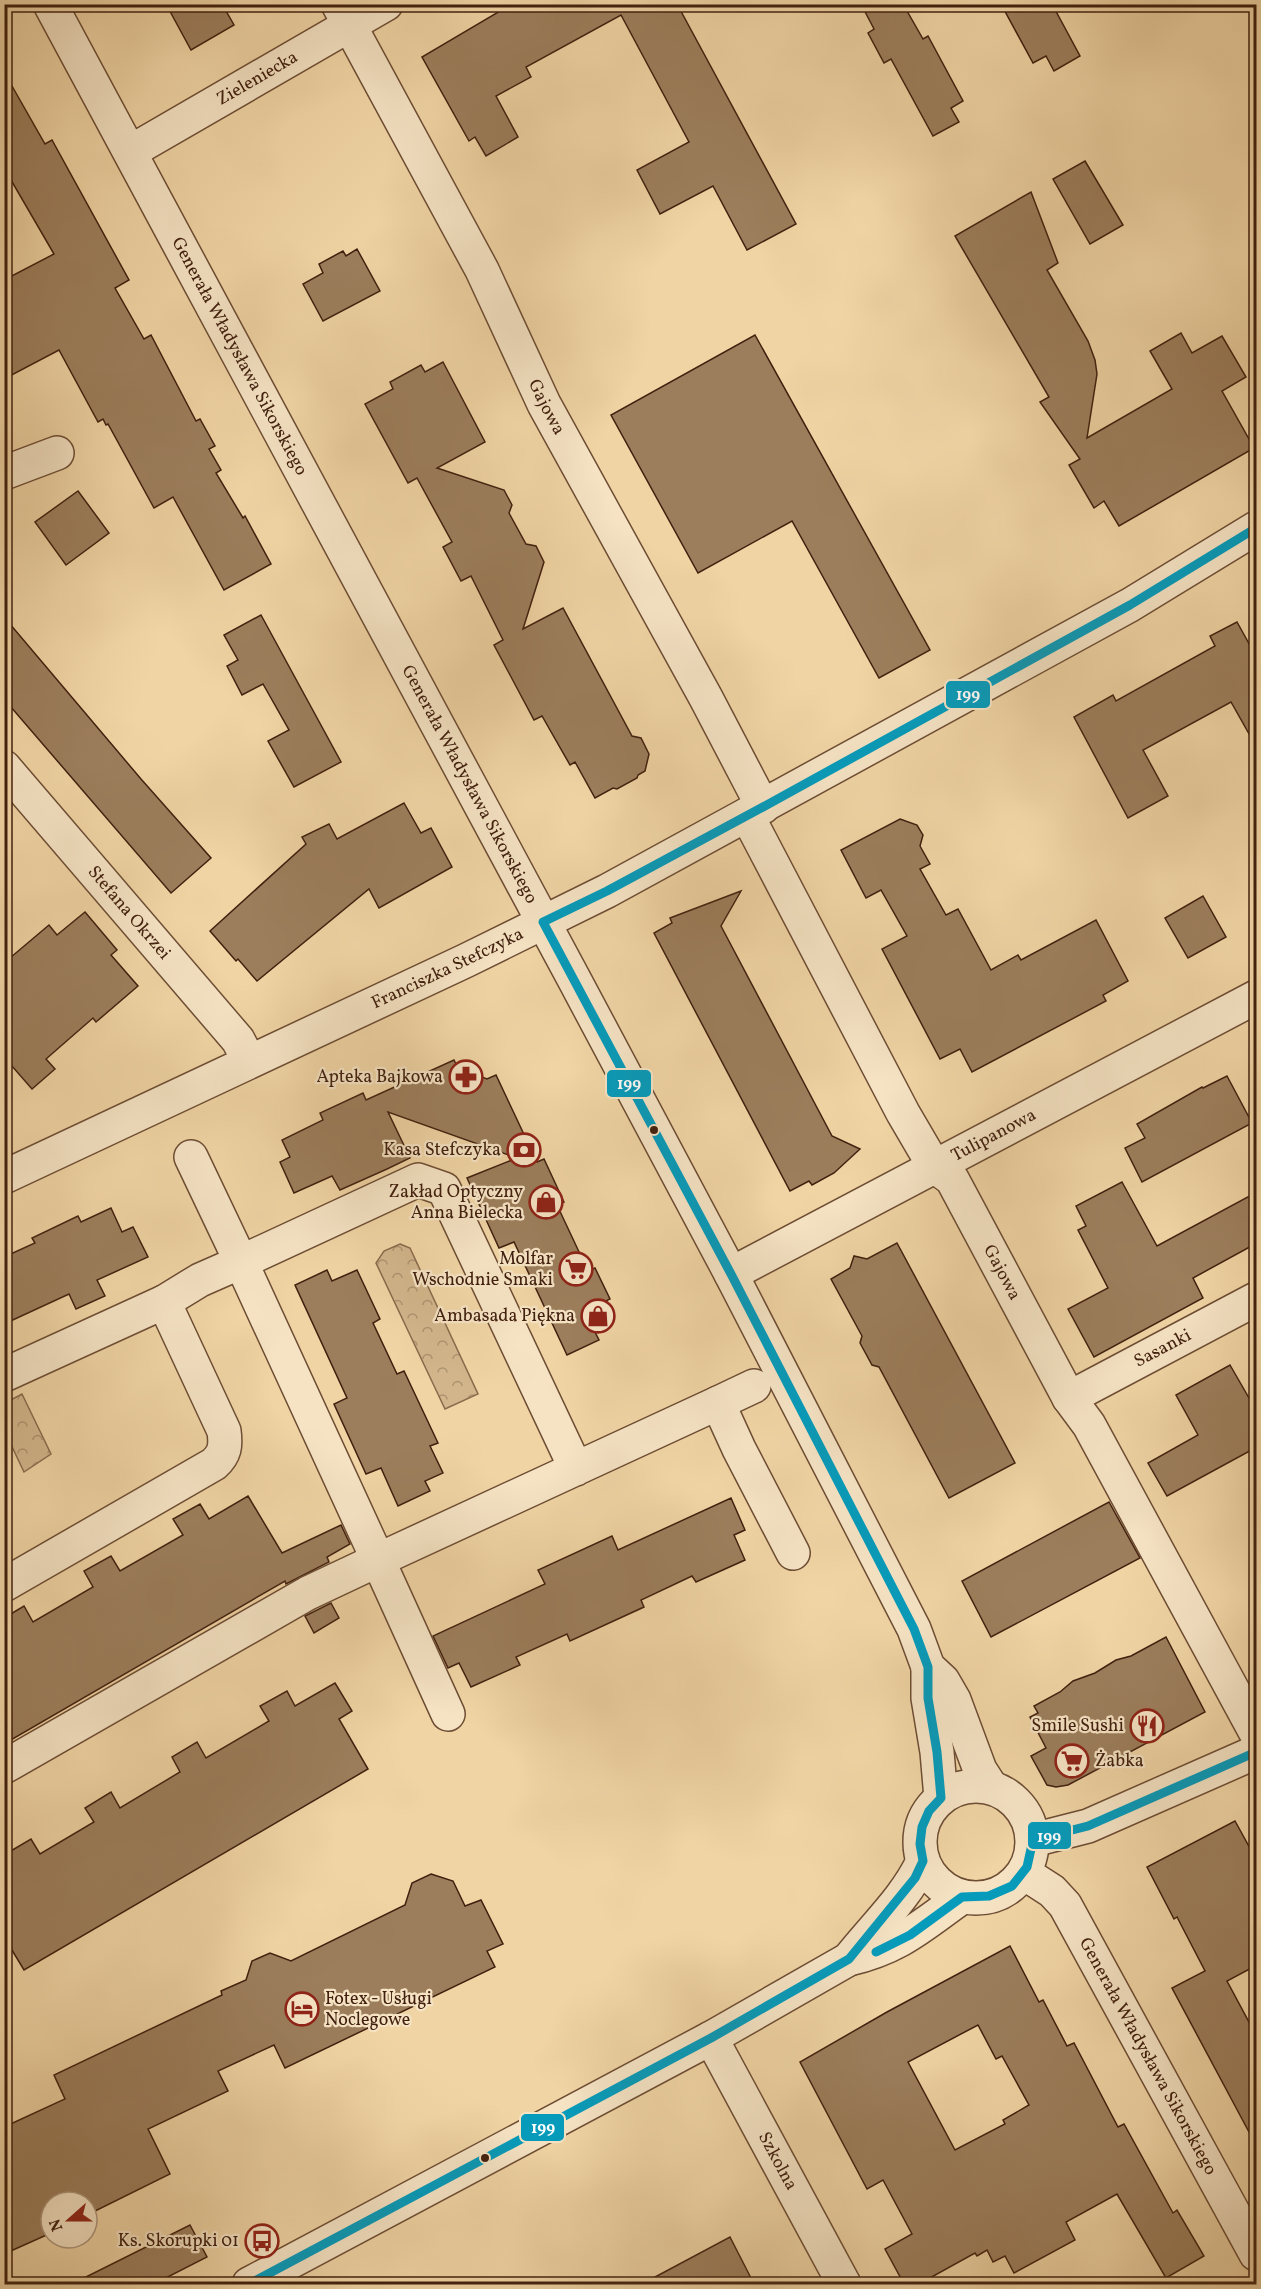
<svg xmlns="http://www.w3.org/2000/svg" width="1261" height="2289" viewBox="0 0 1261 2289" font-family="Vollkorn,serif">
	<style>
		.park { fill: url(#park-crowns); stroke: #8a6a4d; stroke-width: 1.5 }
		.building { fill: #9c7e5c; stroke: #41200f; stroke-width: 1.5; fill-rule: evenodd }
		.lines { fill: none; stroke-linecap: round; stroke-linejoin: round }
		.minor-casing { stroke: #6d4d34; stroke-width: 36 }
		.minor { stroke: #f5e3c4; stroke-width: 33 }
		.bus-1-casing { stroke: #f5e3c4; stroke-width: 14 }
		.bus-1 { stroke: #069bbb; stroke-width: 9 }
		.bus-dot { fill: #41200f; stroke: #f5e3c4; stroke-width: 2 }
		.labels { text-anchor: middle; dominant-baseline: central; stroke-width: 4.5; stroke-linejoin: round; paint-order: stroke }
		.street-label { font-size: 18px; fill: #41200f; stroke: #f5e3c4 }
		.poi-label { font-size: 18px; fill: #41200f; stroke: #f5e3c4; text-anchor: end }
		.line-badge { stroke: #f5e3c4; stroke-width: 2 }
		.badge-label { font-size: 16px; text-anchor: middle; font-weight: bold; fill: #fff }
	</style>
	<defs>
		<pattern id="park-crowns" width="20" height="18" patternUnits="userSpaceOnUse" patternTransform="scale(1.5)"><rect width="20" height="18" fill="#d2b58b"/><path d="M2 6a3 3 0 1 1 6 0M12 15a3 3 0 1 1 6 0" fill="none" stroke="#ac9370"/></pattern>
	</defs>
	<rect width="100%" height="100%" fill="#f0d4a4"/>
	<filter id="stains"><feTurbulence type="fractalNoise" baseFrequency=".00333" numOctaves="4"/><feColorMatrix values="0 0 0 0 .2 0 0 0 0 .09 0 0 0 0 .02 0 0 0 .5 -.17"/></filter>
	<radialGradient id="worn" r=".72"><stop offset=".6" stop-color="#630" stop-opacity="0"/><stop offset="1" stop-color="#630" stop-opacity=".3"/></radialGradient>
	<g class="park">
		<path d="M400 1244 410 1248 478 1394 445 1409 376 1263 384 1251Z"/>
		<path d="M22 1394 51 1454 24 1472 5 1432V1403Z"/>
	</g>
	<g class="building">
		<path d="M166 4H222L234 25 191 50Z"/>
		<path d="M512 4H677L796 224 747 250 713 186 660 214 637 170 689 142 621 15 526 67 531 77 496 96 518 137 486 156 475 137 469 141 422 57Z"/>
		<path d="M861 4H903L923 39 928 36 963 101 951 108 959 122 933 136 891 59 884 63 868 33 874 29Z"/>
		<path d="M1001 4H1052L1080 56 1054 71 1046 56 1033 63Z"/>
		<path d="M4 72 45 144 52 140 129 280 115 288 144 339 151 335 196 421 200 419 215 446 209 449 221 470 216 473 243 518 245 516 271 564 224 590 173 497 154 508 108 424 106 425 103 419 98 422 59 350 4 379V280L54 254 4 168Z"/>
		<path d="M1085 161 1123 225 1090 244 1053 179Z"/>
		<path d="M1031 192 1058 263 1047 270 1088 341 1095 360 1097 374 1087 438 1172 389 1150 351 1181 333 1192 353 1222 336 1246 377 1222 391 1254 448 1119 526 1104 501 1094 508 1069 465 1080 459 1040 402 1049 397 955 236Z"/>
		<path d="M357 249 380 291 323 321 303 284 323 273 319 264 343 251 346 256Z"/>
		<path d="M755 335 930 650 879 678 792 521 698 573 611 415Z"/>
		<path d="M443 362 485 442 437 468 504 490 512 505 509 513 526 544 536 546 544 562 523 629 563 608 632 736 641 738 649 754 645 771 638 775 637 778 617 789 613 788 595 798 575 762 570 765 542 716 534 720 494 645 503 640 471 576 461 581 443 547 452 542 417 478 408 483 365 404 393 389 390 382 421 365 425 372Z"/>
		<path d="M78 491 109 533 66 565 35 522Z"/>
		<path d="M261 615 341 762 294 787 268 741 289 730 263 684 242 695 227 666 238 660 224 635Z"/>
		<path d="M4 617 141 779 211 858 171 893 4 699Z"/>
		<path d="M1237 622 1257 658V748L1231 702 1143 750 1168 796 1128 818 1074 717 1113 695 1116 701 1215 646 1210 636Z"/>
		<path d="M404 803 421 833 431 828 452 867 379 908 369 889 257 981 238 959 236 961 210 931 306 844 302 837 329 824 337 839Z"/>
		<path d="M900 819 917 825 923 835 920 846 930 864 920 869 946 915 958 909 991 970 1018 955 1021 960 1096 920 1128 981 1103 995 1106 1001 972 1072 960 1049 940 1059 882 949 907 936 881 890 866 898 841 850Z"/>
		<path d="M741 891 721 926 832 1136 860 1149 834 1173 812 1185 809 1181 790 1191 654 933 672 923 670 918Z"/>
		<path d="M1203 896 1226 937 1188 958 1165 918Z"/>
		<path d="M85 912 117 950 111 955 138 986 96 1022 93 1018 46 1059 55 1069 32 1089 4 1057V963L49 925 57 935Z"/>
		<path d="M454 1060 458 1068 487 1079 496 1075 537 1162 544 1159 564 1202 557 1205 588 1271 595 1268 610 1299 602 1303 611 1320 593 1328 599 1340 567 1355 514 1242 499 1248 467 1178 517 1158 388 1112 410 1158 387 1169 340 1190 332 1176 294 1193 280 1162 290 1157 282 1140 323 1120 320 1113 363 1093 366 1100Z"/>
		<path d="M1227 1076 1252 1123 1142 1182 1125 1148 1145 1138 1137 1124 1202 1087 1203 1088Z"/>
		<path d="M1122 1182 1157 1246 1257 1192V1243L1193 1278 1203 1298 1094 1357 1068 1309 1108 1288 1078 1230 1086 1226 1076 1206Z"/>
		<path d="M111 1208 122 1232 133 1227 148 1257 97 1280 105 1296 76 1309 69 1294 4 1324V1257L35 1243 32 1238 78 1216 81 1222Z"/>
		<path d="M897 1243 1015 1463 949 1498 879 1367 872 1365 860 1343 862 1336 831 1279 850 1268 854 1256 867 1259Z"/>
		<path d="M327 1270 332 1281 357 1270 380 1319 373 1323 397 1374 404 1371 438 1443 430 1446 443 1473 425 1481 430 1491 398 1506 381 1468 366 1474 334 1404 347 1398 295 1285Z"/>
		<path d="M1230 1365 1257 1412V1447L1167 1496 1148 1463 1198 1435 1176 1395Z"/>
		<path d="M248 1496 282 1553 341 1525 350 1544 327 1557 329 1562 286 1584 285 1581 4 1744V1618L24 1606 33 1622 93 1587 84 1571 111 1556 120 1571 183 1535 173 1519 200 1504 209 1519Z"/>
		<path d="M731 1498 745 1530 734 1535 745 1560 696 1582 692 1576 641 1600 644 1607 570 1641 567 1634 516 1657 520 1665 471 1687 459 1663 448 1668 433 1636 545 1584 538 1570 612 1536 618 1550Z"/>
		<path d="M1109 1502 1140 1558 991 1637 962 1581Z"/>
		<path d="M331 1603 339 1618 314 1633 305 1616Z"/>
		<path d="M1166 1637 1205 1712 1068 1785 1056 1787 1047 1785 1031 1756 1046 1748 1030 1717 1038 1713 1034 1706 1060 1692 1073 1681 1095 1673 1116 1660 1131 1656Z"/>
		<path d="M335 1683 352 1711 339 1719 368 1769 24 1970 4 1937V1855L31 1839 40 1854 94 1822 85 1808 111 1792 120 1808 180 1772 172 1757 197 1742 206 1758 269 1721 260 1706 287 1691 295 1706Z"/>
		<path d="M1235 1821 1257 1861V1965L1227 1981 1257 2037V2147L1172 1988 1205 1971 1177 1917 1174 1919 1147 1867Z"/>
		<path d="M431 1874 453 1881 465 1906 481 1900 503 1944 487 1951 495 1967 285 2068 274 2045 218 2071 228 2091 148 2129 170 2174 87 2215V2202H51V2233L4 2254V2127L65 2099 54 2075 222 1995 221 1991 246 1980 252 1961 270 1953 291 1961 405 1905 412 1883Z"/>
		<path d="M1010 1946 1039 2002 1043 2000 1067 2046 1074 2043 1118 2127 1124 2124 1173 2213 1177 2210 1204 2256 1166 2278 1117 2194 1066 2222 1075 2240 1014 2273 1005 2256 993 2262 987 2250 977 2256 975 2253 919 2284H904L885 2249 912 2234 883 2180 867 2189 800 2062 887 2012ZM978 2025 996 2059 1002 2056 1029 2105 1003 2120 1005 2124 955 2150 908 2062Z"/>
		<path d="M190 2225 207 2257 154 2284H72Z"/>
		<path d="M730 2237 754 2284H642Z"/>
	</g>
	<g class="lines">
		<defs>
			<g id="minor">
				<path id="s1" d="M50 4 574 979 731 1274 914 1629 928 1667 943 1681 954 1700 980 1770 991 1787"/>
				<path id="s2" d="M338 4 482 270 544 404 706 698 763 807"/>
				<path id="s3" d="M130 152 386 4"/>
				<path d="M4 473 57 453"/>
				<path id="s4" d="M4 767 238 1040 249 1061"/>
				<path id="s5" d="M747 815 903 1113 934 1166 952 1179 1069 1398 1089 1425 1256 1733"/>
				<path id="s6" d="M4 1177 465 961 607 891 1130 605 1256 528"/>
				<path id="s7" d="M731 1274 1256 997"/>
				<path d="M164 1302 200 1280 241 1262 191 1157"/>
				<path d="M4 1375 164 1302 224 1431C226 1446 225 1454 214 1464L4 1585"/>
				<path id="s8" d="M1069 1398 1256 1299"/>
				<path d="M718 1403 739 1449 793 1553"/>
				<path d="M576 1469 444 1189 418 1180 241 1262 378 1560 718 1403 754 1386"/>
				<path d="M928 1667V1698L937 1752 941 1798"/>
				<path d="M4 1767 308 1593 378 1560 448 1714"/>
				<circle cx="976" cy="1842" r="56"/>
				<path d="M1033 1840 1088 1826 1256 1752"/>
				<path id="s9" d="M1024 1873 1052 1891 1065 1905 1256 2254"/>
				<path d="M849 1959C874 1927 906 1898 923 1861"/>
				<path id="s10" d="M711 2038 844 2284"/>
				<path d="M249 2284 711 2038 849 1959C900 1947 921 1926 962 1897"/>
			</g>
		</defs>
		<use href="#minor" class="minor-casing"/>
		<use href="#minor" class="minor"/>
		<defs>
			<g id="bus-1">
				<path d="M876 1952 910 1935 962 1897 989 1896 1012 1886 1027 1867 1033 1840 1088 1826 1256 1752"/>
				<path d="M249 2284 711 2038 849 1959 915 1878 923 1861 920 1844 922 1827 929 1811 941 1798 937 1752 928 1698V1667L914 1629 731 1274 543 922 607 891 763 807 1130 605 1256 528"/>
			</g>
		</defs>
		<use href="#bus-1" class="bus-1-casing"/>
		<use href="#bus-1" class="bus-1"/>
	</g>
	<defs>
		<symbol id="pharmacy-ring" viewBox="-11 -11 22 22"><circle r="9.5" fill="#f5e3c4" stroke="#8f2418" stroke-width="1.5"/><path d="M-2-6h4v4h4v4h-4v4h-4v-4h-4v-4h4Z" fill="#8f2418"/></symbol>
		<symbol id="bank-ring" viewBox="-11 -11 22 22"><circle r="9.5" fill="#f5e3c4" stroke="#8f2418" stroke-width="1.5"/><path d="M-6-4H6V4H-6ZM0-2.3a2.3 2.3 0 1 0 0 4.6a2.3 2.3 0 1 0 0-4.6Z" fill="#8f2418"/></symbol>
		<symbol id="shop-ring" viewBox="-11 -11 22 22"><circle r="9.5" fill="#f5e3c4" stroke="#8f2418" stroke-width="1.5"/><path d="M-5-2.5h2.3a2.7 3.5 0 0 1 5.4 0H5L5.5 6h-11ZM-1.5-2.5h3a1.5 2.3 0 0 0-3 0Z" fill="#8f2418"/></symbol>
		<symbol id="supermarket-ring" viewBox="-11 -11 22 22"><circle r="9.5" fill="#f5e3c4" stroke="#8f2418" stroke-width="1.5"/><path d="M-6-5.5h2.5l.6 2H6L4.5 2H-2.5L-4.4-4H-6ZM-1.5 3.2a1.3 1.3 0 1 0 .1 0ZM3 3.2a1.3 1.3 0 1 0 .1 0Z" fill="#8f2418"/></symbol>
		<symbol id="restaurant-ring" viewBox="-11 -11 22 22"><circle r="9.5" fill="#f5e3c4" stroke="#8f2418" stroke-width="1.5"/><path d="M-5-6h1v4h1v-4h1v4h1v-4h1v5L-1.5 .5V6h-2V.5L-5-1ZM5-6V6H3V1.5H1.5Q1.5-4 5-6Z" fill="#8f2418"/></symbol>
		<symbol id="hotel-ring" viewBox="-11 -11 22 22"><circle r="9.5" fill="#f5e3c4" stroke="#8f2418" stroke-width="1.5"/><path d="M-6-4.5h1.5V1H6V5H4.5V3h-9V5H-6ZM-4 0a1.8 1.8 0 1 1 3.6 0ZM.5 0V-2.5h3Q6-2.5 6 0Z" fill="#8f2418"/></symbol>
		<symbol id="bus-ring" viewBox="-11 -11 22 22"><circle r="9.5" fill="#f5e3c4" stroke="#8f2418" stroke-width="1.5"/><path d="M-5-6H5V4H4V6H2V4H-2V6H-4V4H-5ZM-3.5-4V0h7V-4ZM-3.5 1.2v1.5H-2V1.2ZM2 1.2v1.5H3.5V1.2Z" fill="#8f2418"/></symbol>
	</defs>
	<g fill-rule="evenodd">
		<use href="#pharmacy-ring" x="447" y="1058" width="38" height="38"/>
		<use href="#bank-ring" x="505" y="1131" width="38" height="38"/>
		<use href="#shop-ring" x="527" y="1183" width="38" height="38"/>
		<use href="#supermarket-ring" x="557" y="1250" width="38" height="38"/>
		<use href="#shop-ring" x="579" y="1297" width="38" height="38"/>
		<use href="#restaurant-ring" x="1128" y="1707" width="38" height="38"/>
		<use href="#supermarket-ring" x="1053" y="1742" width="38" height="38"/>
		<use href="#hotel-ring" x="283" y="1990" width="38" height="38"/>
		<use href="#bus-ring" x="243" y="2222" width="38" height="38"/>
	</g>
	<g class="bus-dot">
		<circle cx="654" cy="1130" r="5"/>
		<circle cx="485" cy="2158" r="5"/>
	</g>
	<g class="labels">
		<g class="street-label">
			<text stroke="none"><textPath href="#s3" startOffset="147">Zieleniecka</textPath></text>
			<text stroke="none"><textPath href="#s1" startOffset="400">Generała Władysława Sikorskiego</textPath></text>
			<text stroke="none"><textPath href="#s2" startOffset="454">Gajowa</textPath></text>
			<text stroke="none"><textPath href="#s1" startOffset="886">Generała Władysława Sikorskiego</textPath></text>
			<text stroke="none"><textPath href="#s4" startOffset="192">Stefana Okrzei</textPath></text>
			<text stroke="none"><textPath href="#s6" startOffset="490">Franciszka Stefczyka</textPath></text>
			<text stroke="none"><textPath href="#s7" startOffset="297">Tulipanowa</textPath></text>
			<text stroke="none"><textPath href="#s5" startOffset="526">Gajowa</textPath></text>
			<text stroke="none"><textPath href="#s8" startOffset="106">Sasanki</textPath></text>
			<text stroke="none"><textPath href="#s9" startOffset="225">Generała Władysława Sikorskiego</textPath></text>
			<text stroke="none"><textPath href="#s10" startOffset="140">Szkolna</textPath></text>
		</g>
		<g class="poi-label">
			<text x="443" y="1077">Apteka Bajkowa</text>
			<text x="501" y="1150">Kasa Stefczyka</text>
			<text x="523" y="1192">Zakład Optyczny<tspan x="523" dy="21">Anna Bielecka</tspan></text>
			<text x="553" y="1259">Molfar<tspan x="553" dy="21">Wschodnie Smaki</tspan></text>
			<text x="575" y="1316">Ambasada Piękna</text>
			<text x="1124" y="1726">Smile Sushi</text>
			<text x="1095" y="1761" text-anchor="start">Żabka</text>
			<text x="325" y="1999" text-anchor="start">Fotex - Usługi<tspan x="325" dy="21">Noclegowe</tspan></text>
			<text x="239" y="2241">Ks. Skorupki 01</text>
		</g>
	</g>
	<g class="line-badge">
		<rect x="945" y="680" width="46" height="29" rx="6" fill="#069bbb"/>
		<rect x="606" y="1069" width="46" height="29" rx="6" fill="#069bbb"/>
		<rect x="1027" y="1821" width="45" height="29" rx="6" fill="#069bbb"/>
		<rect x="520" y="2113" width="45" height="29" rx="6" fill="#069bbb"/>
	</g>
	<g class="badge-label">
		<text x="968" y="700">199</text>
		<text x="629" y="1089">199</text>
		<text x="1049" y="1842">199</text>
		<text x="543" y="2133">199</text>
	</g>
	<rect width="1261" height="2289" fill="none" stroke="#f0d4a4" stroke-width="24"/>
	<rect x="6" y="6" width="1249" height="2277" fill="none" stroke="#41200f" stroke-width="3"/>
	<rect x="12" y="12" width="1237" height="2265" fill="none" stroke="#41200f" stroke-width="1.5"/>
	<g transform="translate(69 2220) rotate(249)"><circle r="28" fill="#f5e3c4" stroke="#ad957c" stroke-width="1.5"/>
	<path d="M0-4.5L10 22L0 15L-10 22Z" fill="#8f2418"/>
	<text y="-9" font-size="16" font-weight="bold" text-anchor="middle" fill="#41200f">N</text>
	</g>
	<rect width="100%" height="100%" filter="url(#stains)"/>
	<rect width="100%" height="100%" fill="url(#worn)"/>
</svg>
